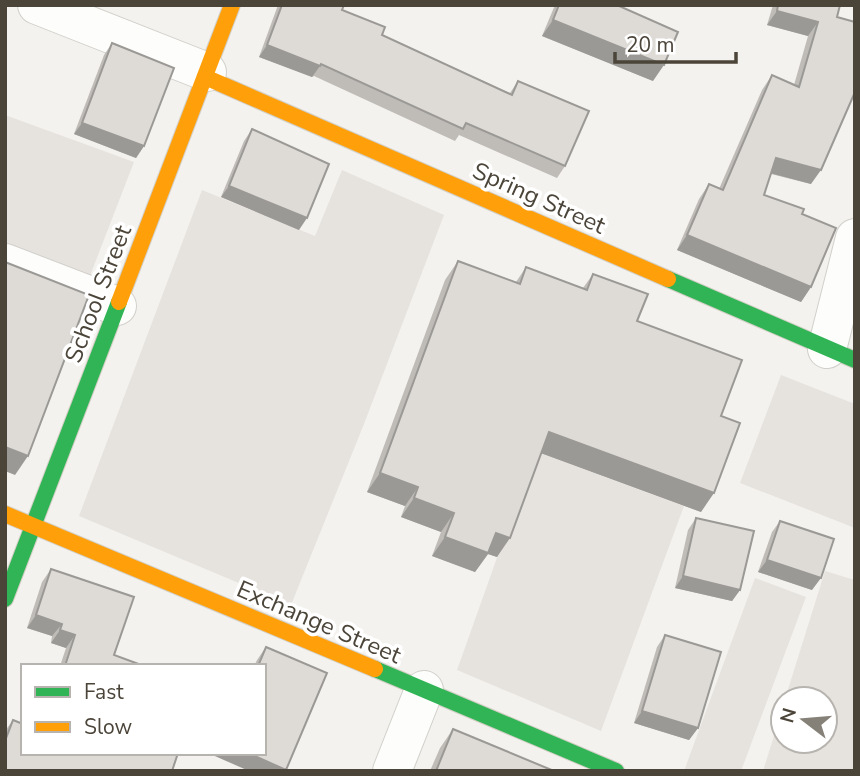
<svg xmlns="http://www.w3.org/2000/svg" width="860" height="776" viewBox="0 0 860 776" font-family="'Nunito Sans',sans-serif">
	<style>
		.parking { fill: #e6e3df }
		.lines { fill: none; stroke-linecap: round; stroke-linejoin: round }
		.street-casing { stroke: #d2d0cb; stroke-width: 40 }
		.fast-casing { stroke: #d3cfc5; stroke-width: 18 }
		.slow-casing { stroke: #d3cfc5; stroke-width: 18 }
		.street { stroke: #fdfdfc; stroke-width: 38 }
		.fast { stroke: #30b455; stroke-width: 16 }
		.slow { stroke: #ff9f0a; stroke-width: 16 }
		.wall { fill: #bfbcb8 }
		.shaded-wall { fill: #9b9996 }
		.building { fill: #dedbd6; stroke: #9b9996; stroke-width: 2 }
		.labels { text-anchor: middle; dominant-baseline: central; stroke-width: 7; stroke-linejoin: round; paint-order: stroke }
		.street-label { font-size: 24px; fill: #4b4439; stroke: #fff }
	</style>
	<rect width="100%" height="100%" fill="#f4f2ee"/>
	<g class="parking">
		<path d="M5 115 134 162 88 281 5 249Z"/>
		<path d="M342 170 444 215 364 424 291 605 79 516 202 190 315 236Z"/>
		<path d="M781 375 855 404V528L740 483Z"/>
		<path d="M535 451 684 506 601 731 457 670Z"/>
		<path d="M825 571 855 580V771H763L783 707V741H825V699H785Z"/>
		<path d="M755 578 806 597 741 771H684Z"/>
	</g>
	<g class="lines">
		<defs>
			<g id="street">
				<path d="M37 5 207 72"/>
				<path d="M5 263 117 306"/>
				<path d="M827 349 855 238"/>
				<path d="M392 771 424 690"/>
			</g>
			<g id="fast">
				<path d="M668 279 855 360"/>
				<path d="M5 599 119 302"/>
				<path d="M375 669 616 771"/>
			</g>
			<g id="slow">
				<path d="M205 77 668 279"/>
				<path d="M119 302 232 5"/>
				<path d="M5 514 375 669"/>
			</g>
		</defs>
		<use href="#street" class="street-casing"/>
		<use href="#fast" class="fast-casing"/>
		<use href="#slow" class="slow-casing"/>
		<use href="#street" class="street"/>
		<use href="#fast" class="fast"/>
		<use href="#slow" class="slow"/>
	</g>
	<g class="wall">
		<path d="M278 5H344L342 10 382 35 510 93 518 81 565 166 557 178 459 135 455 141 314 76 312 77 259 57Z"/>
		<path d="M555 5H617L653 81 542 36Z"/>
		<path d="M773 5H840L837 17 811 184 771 174 764 195 802 214 811 287 801 302 677 250 699 199 709 184 719 189 762 90 772 75 794 85 808 36 767 25Z"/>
		<path d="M112 43 144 146 136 158 74 134 104 55Z"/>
		<path d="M252 129 299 230 221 197 244 141Z"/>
		<path d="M458 261 516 282 526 267 583 288 593 274 637 321 721 416 701 512 541 453 497 557 488 554 475 572 432 556 441 532 401 517 405 506 367 492 445 280Z"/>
		<path d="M696 518 740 590 732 601 675 588 688 530Z"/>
		<path d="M780 521 812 590 758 572 772 532Z"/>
		<path d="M51 569 114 655 144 666H60L66 648 51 643 52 636 27 628 42 582Z"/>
		<path d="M665 635 698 728 689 740 634 723 657 647Z"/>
		<path d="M266 647 327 673 286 771H249L264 753V666H254L257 660Z"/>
		<path d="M13 720 5 771V731Z"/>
		<path d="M453 729 554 771H430L440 748Z"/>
	</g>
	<g class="shaded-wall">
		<path d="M777 11 818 22 808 36 767 25Z"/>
		<path d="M553 20 664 65 653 81 542 36Z"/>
		<path d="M267 45 320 66 312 77 259 57Z"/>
		<path d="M82 123 144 146 136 158 74 134Z"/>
		<path d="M776 158 821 170 811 184 766 172Z"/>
		<path d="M229 186 307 218 299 230 221 197Z"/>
		<path d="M687 235 811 287 801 302 677 250Z"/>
		<path d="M549 432 714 493 701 512 535 451Z"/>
		<path d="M5 447 28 456 15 475 5 471Z"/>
		<path d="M380 473 418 487 405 506 367 492Z"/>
		<path d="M414 498 454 513 441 532 401 517Z"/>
		<path d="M496 533 510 538 497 557 488 554 475 572 432 556 445 537Z"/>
		<path d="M767 560 821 578 812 590 758 572Z"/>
		<path d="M683 576 740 590 732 601 675 588Z"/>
		<path d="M36 615 62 624 52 636 27 628Z"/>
		<path d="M60 630 75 635 66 648 51 643Z"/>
		<path d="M642 711 698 728 689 740 634 723Z"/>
		<path d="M208 753H248L286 770V771H249Z"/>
	</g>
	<g class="building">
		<path d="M282 5H344L342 10 385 27 382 35 512 95 518 81 589 111 565 166 466 123 463 129 321 64 320 66 267 45Z"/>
		<path d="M559 5H617L678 32 664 65 553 20Z"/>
		<path d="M778 5H840L837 17 855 22V92L821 170 776 158 764 195 804 209 802 214 836 228 811 287 687 235 709 184 723 190 772 75 799 87 818 22 777 11Z"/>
		<path d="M112 43 174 68 144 146 82 123Z"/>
		<path d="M252 129 329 164 307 218 229 186Z"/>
		<path d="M458 261 520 284 526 267 587 290 593 274 648 294 637 321 742 360 721 416 740 423 714 493 549 432 510 538 496 533 488 553 445 537 454 513 414 498 418 487 380 473Z"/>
		<path d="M5 262 89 295 28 456 5 447Z"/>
		<path d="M696 518 754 531 740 590 683 576Z"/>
		<path d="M780 521 834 539 821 578 767 560Z"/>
		<path d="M51 569 134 597 114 655 144 666H65L75 635 60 630 62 624 36 615Z"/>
		<path d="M665 635 721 652 698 728 642 711Z"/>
		<path d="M266 647 327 673 286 770 248 753H264V666H258Z"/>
		<path d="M13 720 23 724V753H178L172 771H5V741Z"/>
		<path d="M453 729 554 771H436Z"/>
	</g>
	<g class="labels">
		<g class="street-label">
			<text transform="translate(539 198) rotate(24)">Spring Street</text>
			<text transform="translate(98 294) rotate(-69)">School Street</text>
			<text transform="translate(319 622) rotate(23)">Exchange Street</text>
		</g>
	</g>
	<rect width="860" height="776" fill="none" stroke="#4b4439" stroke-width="14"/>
	<rect x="21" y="664" width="245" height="91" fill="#ffffff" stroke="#b7b4b0" stroke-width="2"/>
	<rect x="35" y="687" width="35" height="10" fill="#30b455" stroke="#b7b4b0" stroke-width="2"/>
	<text x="84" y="699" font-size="21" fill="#4b4439">Fast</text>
	<rect x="35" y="722" width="35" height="10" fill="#ff9f0a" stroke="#b7b4b0" stroke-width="2"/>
	<text x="84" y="734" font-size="21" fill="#4b4439">Slow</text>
	<g transform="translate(804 720) rotate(286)"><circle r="33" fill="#ffffff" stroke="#b7b4b0" stroke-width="2"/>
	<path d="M0-5L12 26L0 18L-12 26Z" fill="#868178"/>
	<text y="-10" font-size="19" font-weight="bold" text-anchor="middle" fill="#4b4439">N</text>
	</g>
	<path d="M615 52v10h121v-10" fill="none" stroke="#4b4439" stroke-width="3.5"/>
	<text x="626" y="52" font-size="21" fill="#4b4439" stroke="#ffffff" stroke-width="5" paint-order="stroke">20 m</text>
</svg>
